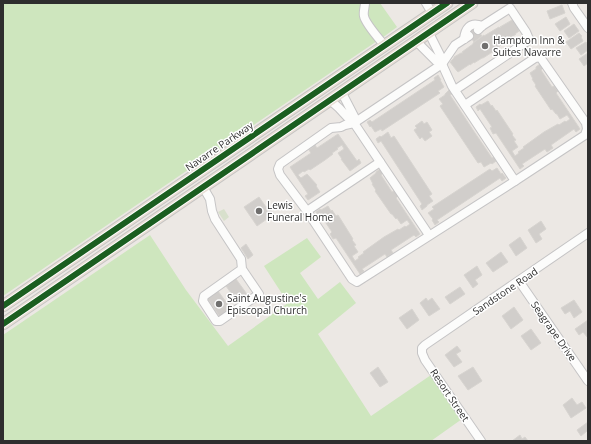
<svg xmlns="http://www.w3.org/2000/svg" width="591" height="444" viewBox="0 0 591 444" font-family="'Open Sans',sans-serif">
	<style>
		.green { fill: #cee6be }
		.cemetery { fill: #d8e0cc }
		.building { fill: #d1cecb; stroke: #d7d4d0 }
		.lines { fill: none; stroke-linecap: round; stroke-linejoin: round }
		.minor-casing { stroke: #c5c4c5; stroke-width: 10 }
		.highway-casing { stroke: #c6c5c4; stroke-width: 13 }
		.minor { stroke: #fcfcfb; stroke-width: 8 }
		.highway { stroke: #eadfd6; stroke-width: 11 }
		.cycleway-casing { stroke: #fff; stroke-width: 8 }
		.cycleway { stroke: #1b5e20; stroke-width: 6 }
		.poi-dot { fill: #706f6e; stroke: #fff; stroke-width: 1.5 }
		.labels { text-anchor: middle; dominant-baseline: central; stroke-width: 3; stroke-linejoin: round; paint-order: stroke }
		.poi-label { font-size: 10px; fill: #2e2e2e; stroke: #fff; text-anchor: start }
		.street-label { font-size: 10px; fill: #2e2e2e; stroke: #fff }
	</style>
	<rect width="100%" height="100%" fill="#ece8e4"/>
	<g class="green">
		<path d="M3 3H362L377 41 3 296Z"/>
		<path d="M368 3H380L397 27 382 38 367 16Z"/>
		<path d="M150 235 186 290 228 346 288 303 264 266 307 238 321 257 300 273 318 299 340 282 356 303 318 334 371 416 431 375 462 419 431 441H3V335Z"/>
	</g>
	<path class="cemetery" d="M224 209 229 217 224 221 218 212Z"/>
	<g class="building">
		<path d="M562 5 565 13 550 19 547 11Z"/>
		<path d="M566 17 570 24 560 31 555 24Z"/>
		<path d="M512 20V21L513 20 519 30H518L519 31 515 34H516L509 39 508 38 507 39 508 40 494 50V51L483 58H482L474 63V62L470 65V64L458 72 457 71 450 62H451V61L454 58V57L461 53H463L462 52 473 44V43L484 35V36L499 27 500 28 501 27H500Z"/>
		<path d="M574 24 579 31 569 38 564 31Z"/>
		<path d="M475 27 482 36 474 42 467 32Z"/>
		<path d="M579 33 582 36 581 37 583 41 571 49 566 42Z"/>
		<path d="M586 42 588 45V50L581 55 576 48Z"/>
		<path d="M588 53V63L584 66 579 59Z"/>
		<path d="M540 64 543 68 541 70 552 87 554 86 558 91 556 93 580 129 576 132 574 129 551 145 553 148 547 152 545 149 522 164 524 166 520 169 496 133 493 134 490 128 492 127 480 109 478 111 476 107 480 104 481 105 488 101 491 106 492 105 496 111 497 110 513 134 512 135 516 140 514 141 518 147 512 151 515 156 519 153 518 152 524 148 523 147 544 132 558 124 559 125 565 121 566 122 570 119 567 115 560 119 557 114H556L552 109 551 110 535 86 536 85 532 79H533L530 73 536 69V67Z"/>
		<path d="M438 75 441 80H440L444 87 438 91 440 93 382 131 381 129 375 132 371 126 370 127 367 122 370 120 372 122 435 80 434 78Z"/>
		<path d="M449 90 452 94 450 95 473 130 492 158 494 157 496 161 492 164 491 163 484 167 481 162 478 163 440 106 443 104 439 99 445 95V94Z"/>
		<path d="M422 121 424 124 427 122 432 130 429 132 432 136 425 141 422 137 420 139 414 130 417 128 415 126Z"/>
		<path d="M388 132 391 138 394 136 432 194 429 196 433 201 427 205V206L422 210 420 206 422 204 381 141 378 143 376 139 380 136 381 137Z"/>
		<path d="M338 134 357 161 359 159 361 163 350 171 341 159H342L338 153 344 149 342 145 337 148 338 149 332 153 333 154 325 160 310 170 309 169 304 172 303 171 298 175 301 178 307 174 317 185 316 186 320 192 308 200 305 196 308 194 290 167 311 153 309 150 315 145 317 148Z"/>
		<path d="M497 168 501 174 502 173 506 178 502 181 500 178 437 220 439 222 435 225 432 220 433 219 428 213 434 209 432 207 490 169 492 171Z"/>
		<path d="M380 169 383 173 381 175 392 192 394 191 398 196 396 198 420 234 416 237 414 235 391 250 393 253 387 257 385 254 362 269 364 271 360 274 336 238 333 239 330 234 332 232 320 214 318 216 316 212 320 209 321 210 328 206 331 211 332 210 336 216 338 215 353 239 352 240 356 245 354 246 358 252 352 256 355 261 359 258 358 257 364 253 363 252 384 237 398 229 399 230 405 226 406 227 410 224 407 220 401 224 397 218 396 219 392 214H391L375 191 376 190 372 184H373L370 178 376 173V172Z"/>
		<path d="M259 197 266 207 268 206 274 214 257 226 244 207Z"/>
		<path d="M541 221 546 229 539 234 542 239 536 243 528 230Z"/>
		<path d="M520 237 527 248 516 256 509 245Z"/>
		<path d="M246 244 253 255 248 259 241 248Z"/>
		<path d="M501 252 508 262 493 272 486 263Z"/>
		<path d="M477 266 482 275 475 280 478 284 473 288 464 275Z"/>
		<path d="M231 279 232 281 236 279 249 297 239 304 226 286 229 284 228 282Z"/>
		<path d="M460 287 465 294 450 304 445 297Z"/>
		<path d="M218 291 231 309 220 317 207 298Z"/>
		<path d="M426 298 428 301 432 298 440 309 429 316 420 303Z"/>
		<path d="M574 300 582 312 574 318 570 311 565 314 561 308Z"/>
		<path d="M514 307 523 320 511 329 502 316Z"/>
		<path d="M412 309 419 320 407 329 399 318Z"/>
		<path d="M588 320V338L583 332 579 335 575 329Z"/>
		<path d="M531 329 541 343 531 350 521 336Z"/>
		<path d="M457 346 461 351 456 354 462 362 454 367 445 355Z"/>
		<path d="M378 367 388 382 380 387 370 373Z"/>
		<path d="M473 367 482 381 468 390 458 376Z"/>
		<path d="M572 398 577 405 582 402 586 408 571 418 563 405Z"/>
		<path d="M588 422V432L587 431 581 436 577 430Z"/>
		<path d="M520 435 522 439 525 437 528 441H512Z"/>
	</g>
	<g class="lines">
		<defs>
			<g id="minor">
				<path d="M365 3C365 7 363 12 364 16 365 23 380 40 385 46"/>
				<path d="M426 3 432 13"/>
				<path d="M572 3 574 8 588 28"/>
				<path d="M464 39C465 29 470 21 482 26"/>
				<path d="M416 41 436 61 442 64 441 57 429 33"/>
				<path d="M455 90 526 42 529 39 526 32 510 8 482 26 478 30"/>
				<path d="M330 100 339 108 351 121 354 123 355 118 342 93"/>
				<path d="M465 105 535 58 540 57 586 123 587 129 585 135 515 181"/>
				<path d="M354 123 429 235"/>
				<path d="M380 162 307 211 352 279 357 282 515 181 452 86 442 64"/>
				<path d="M203 187 210 199 212 211 215 219 241 259 242 269 259 294 220 321H216L203 301 204 296 242 269"/>
				<path d="M307 211 280 175 278 169 280 164 331 128 341 127 345 125 354 123 442 64 455 45 469 36"/>
				<path d="M519 281 588 381"/>
				<path d="M481 441 425 360 422 353V348L425 345 588 233"/>
			</g>
			<g id="highway">
				<path d="M3 306 447 3"/>
				<path d="M3 324 472 3"/>
			</g>
		</defs>
		<use href="#minor" class="minor-casing"/>
		<use href="#highway" class="highway-casing"/>
		<use href="#minor" class="minor"/>
		<use href="#highway" class="highway"/>
		<defs>
			<g id="cycleway">
				<path d="M3 306 447 3"/>
				<path d="M3 324 472 3"/>
			</g>
		</defs>
		<use href="#cycleway" class="cycleway-casing"/>
		<use href="#cycleway" class="cycleway"/>
	</g>
	<g class="poi-dot">
		<circle cx="485" cy="46" r="4"/>
		<circle cx="259" cy="211" r="4"/>
		<circle cx="219" cy="304" r="4"/>
	</g>
	<g class="labels">
		<g class="poi-label">
			<text x="493" y="40">Hampton Inn &amp;<tspan x="493" dy="12">Suites Navarre</tspan></text>
			<text x="267" y="205">Lewis<tspan x="267" dy="12">Funeral Home</tspan></text>
			<text x="227" y="298">Saint Augustine's<tspan x="227" dy="12">Episcopal Church</tspan></text>
		</g>
		<g class="street-label">
			<text transform="translate(219 146) rotate(-34)">Navarre Parkway</text>
			<text transform="translate(505 291) rotate(-34)">Sandstone Road</text>
			<text transform="translate(554 331) rotate(55)">Seagrape Drive</text>
			<text transform="translate(450 395) rotate(56)">Resort Street</text>
		</g>
	</g>
	<rect width="591" height="444" fill="none" stroke="#2e2e2e" stroke-width="8"/>
</svg>
